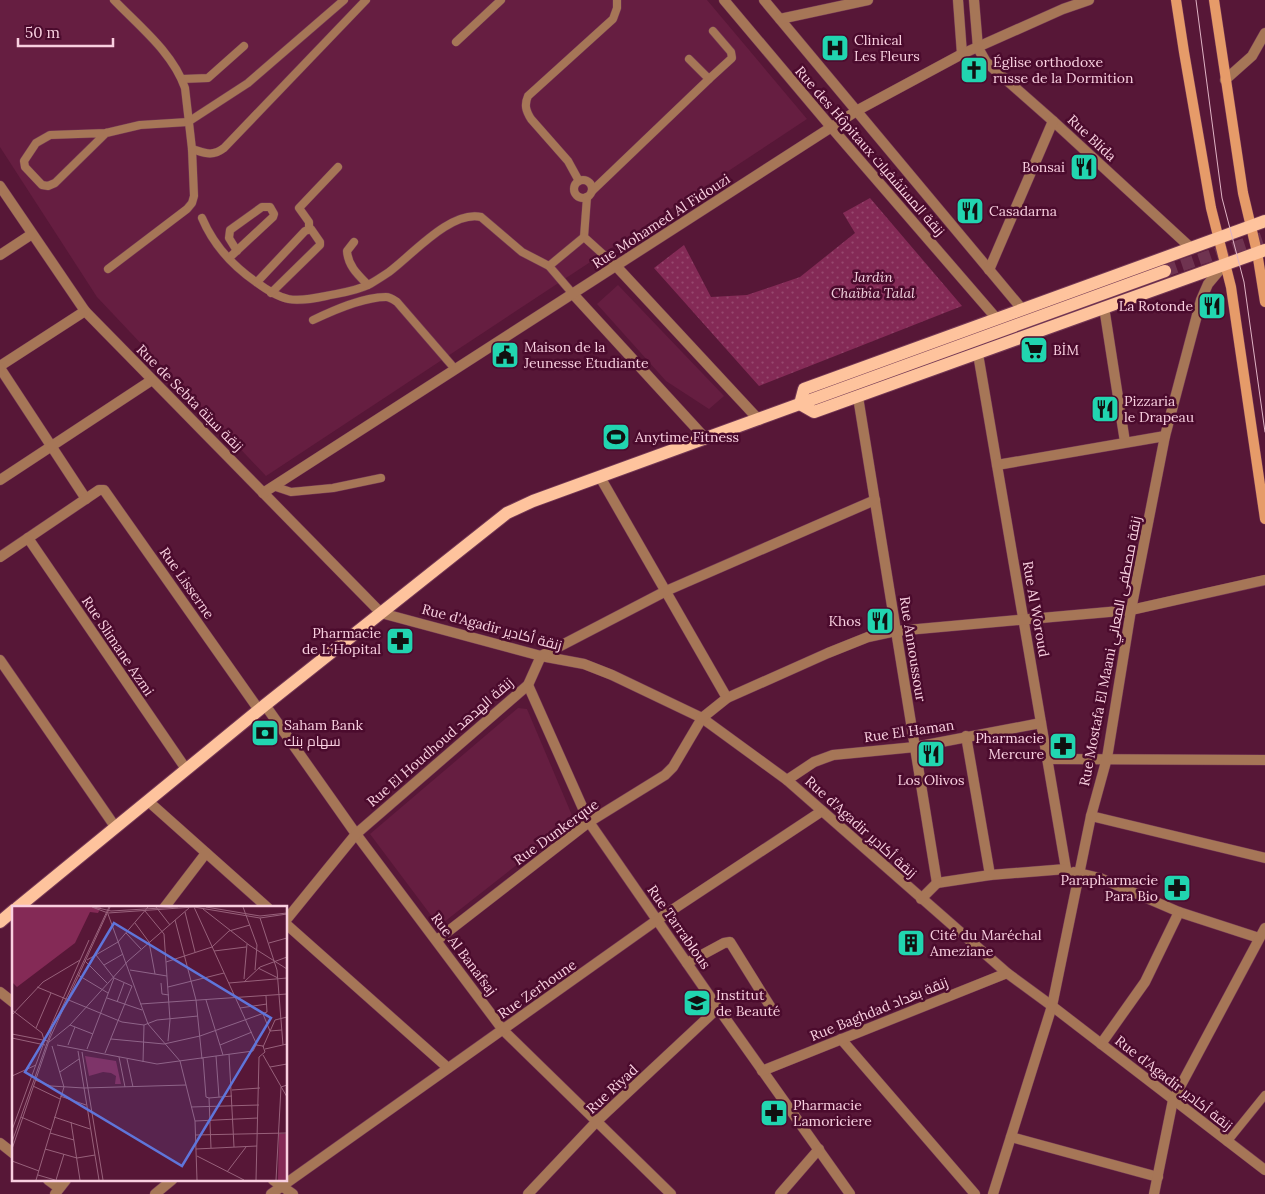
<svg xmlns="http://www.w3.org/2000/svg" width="1265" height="1194" viewBox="0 0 1265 1194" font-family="Lora,Cairo,serif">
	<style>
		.built { fill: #661e41 }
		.green { fill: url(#green-dots) }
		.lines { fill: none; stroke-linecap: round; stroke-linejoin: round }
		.primary-tunnel { stroke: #6f3350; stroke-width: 12; stroke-dasharray: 12 6; stroke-linecap: butt }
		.service-casing { stroke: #743855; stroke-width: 9 }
		.minor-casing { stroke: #743855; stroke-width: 11 }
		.tertiary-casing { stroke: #743855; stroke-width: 11 }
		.secondary-casing { stroke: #743855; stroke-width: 11 }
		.primary-casing { stroke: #743855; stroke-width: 14 }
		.service { stroke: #a67657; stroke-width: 8 }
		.minor { stroke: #a67657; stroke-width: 10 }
		.tertiary { stroke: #a67657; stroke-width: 10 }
		.secondary { stroke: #e69b69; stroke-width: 10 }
		.primary { stroke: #fec39d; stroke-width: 12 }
		.tram { stroke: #dfb3c5; stroke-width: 1 }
		.labels { text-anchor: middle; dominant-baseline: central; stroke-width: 5; stroke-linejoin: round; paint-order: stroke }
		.poi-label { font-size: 14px; fill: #f9d0e0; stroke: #4b0b2d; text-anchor: start }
		.street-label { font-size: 14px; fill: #f9d0e0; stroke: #4b0b2d }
		.park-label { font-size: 14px; font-style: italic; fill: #f0d0dc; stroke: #4b0b2d }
		.inset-road { fill: none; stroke: #98617b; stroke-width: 1 }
		.view { fill: #5f75da; fill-opacity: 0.15; stroke: #5f75da; stroke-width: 2.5 }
		.inset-edge { fill: none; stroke: #f9d0e0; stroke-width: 2.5 }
	</style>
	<defs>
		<pattern id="green-dots" width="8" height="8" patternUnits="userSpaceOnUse" patternTransform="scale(1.25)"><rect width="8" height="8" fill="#842a56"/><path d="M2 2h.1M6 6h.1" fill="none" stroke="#96486e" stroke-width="1.8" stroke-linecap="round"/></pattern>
	</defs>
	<rect width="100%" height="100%" fill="#571737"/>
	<g class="built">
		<path d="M0 0H707L807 119 266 476 97 297 0 147Z"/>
		<path d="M618 285 724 396 709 409 666 381 597 304Z"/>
		<path d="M518 708 527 709 574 820 439 926 370 834Z"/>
	</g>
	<path class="green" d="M870 198 962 306 759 386 654 268 684 245 711 297 747 295 800 277 855 233 843 213Z"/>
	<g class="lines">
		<path class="primary-tunnel" d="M1165 271 1265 237"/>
		<defs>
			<g id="service">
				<path d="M456 42 501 0"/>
				<path d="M182 79 208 78 244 46"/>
				<path d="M709 79 732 58 731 52 713 31"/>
				<path d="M106 133 55 183 48 186 42 185 25 167 24 161 36 143 50 135 106 133 140 125 188 122 248 83 344 0"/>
				<path d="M192 149C205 153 212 157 224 148L366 0"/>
				<circle cx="583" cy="189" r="9"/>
				<path d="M579 181 568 161 531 119C526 111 524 105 528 96L613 19 617 8V0"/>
				<path d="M592 191 709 79 689 59"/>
				<path d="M587 197 584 237 616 266"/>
				<path d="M202 218C213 244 233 266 256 282 283 302 293 303 326 296 340 293 357 291 370 284 377 280 383 276 389 272 412 255 451 210 481 217L522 252 549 266 573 294"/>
				<path d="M309 229V222L299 208 338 167"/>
				<path d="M354 242 347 251C348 266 358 275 368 285"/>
				<path d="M229 258 273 217 274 214 270 207H262L230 230 229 238 237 251"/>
				<path d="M549 266 584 237"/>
				<path d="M108 269 187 209 192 203 194 196 192 149 185 88C173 53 140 27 114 0"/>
				<path d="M257 282 305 231 311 229 320 242V245L271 293"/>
				<path d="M313 320C334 310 363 297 386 297 390 297 394 300 397 302L455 369"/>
				<path d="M273 486 291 492 333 488 381 478"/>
				<path d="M1227 1142 1265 1095"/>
			</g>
			<g id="minor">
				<path d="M724 0 831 127 997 319"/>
				<path d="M764 0 1022 309"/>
				<path d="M958 0 962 54"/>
				<path d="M974 0 978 48 986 62 1053 121 1191 248"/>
				<path d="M780 19 868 0"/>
				<path d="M1225 80 1252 56 1265 33"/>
				<path d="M0 186 85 311 381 613 541 656 584 664 612 675 702 718 787 780 1007 973 1052 1006 1265 1170"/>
				<path d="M0 255 32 234"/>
				<path d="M616 266 759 420"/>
				<path d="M989 270 1053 121"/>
				<path d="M573 294 706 439"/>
				<path d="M1104 307 1125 442"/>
				<path d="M978 354 1066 869"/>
				<path d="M0 366 85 311"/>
				<path d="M0 368 86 499"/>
				<path d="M858 397 937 883"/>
				<path d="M997 465 1165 436"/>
				<path d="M600 477 727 698"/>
				<path d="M0 480 152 380"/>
				<path d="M263 493 858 110 962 54 1063 9 1089 0"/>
				<path d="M28 538 186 769"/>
				<path d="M0 557 99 490H104L259 710"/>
				<path d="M0 660 116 828"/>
				<path d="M528 685 589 822 718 1008 850 1194"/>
				<path d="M265 705 356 834 503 1030 671 1194"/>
				<path d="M966 736 990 875"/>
				<path d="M1047 759 1265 760"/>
				<path d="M787 780 814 762 833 755 915 747 1041 723"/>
				<path d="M148 801 268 908"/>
				<path d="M1091 816 1265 858"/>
				<path d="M1074 872 1100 878 1179 912 1259 938"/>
				<path d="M937 883 990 875 1066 869"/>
				<path d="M921 899 937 883"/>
				<path d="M164 908 206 853"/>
				<path d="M286 920 356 834 528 685 541 656 666 591 875 500"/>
				<path d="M286 924 448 1068"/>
				<path d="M437 940 589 822 665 775 673 767 702 718 727 698 828 653 868 637 896 631 1131 610 1265 580"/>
				<path d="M687 963 724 943 730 942 773 1011"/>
				<path d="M841 1039 975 1194"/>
				<path d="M1101 1044 1145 982 1179 912"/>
				<path d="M762 1071 1007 973"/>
				<path d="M1011 1137 1158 1177"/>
				<path d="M0 1143 14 1154"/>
				<path d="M48 1180 59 1188"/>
				<path d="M55 1194 66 1180"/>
				<path d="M155 1194 172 1180"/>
				<path d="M271 1194 657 920 822 811"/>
				<path d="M528 1194 596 1122 718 1008"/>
				<path d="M780 1194 819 1149"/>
				<path d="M993 1194 1052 1006 1091 816 1107 758 1131 610 1165 436 1201 300 1208 284 1224 265"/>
				<path d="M1154 1194 1173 1100 1265 928"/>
			</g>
			<g id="tertiary">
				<path d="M0 992 14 1003"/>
				<path d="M273 1180 293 1194"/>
			</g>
			<g id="secondary">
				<path d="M1176 0 1184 52 1211 208 1231 287 1265 519"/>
				<path d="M1214 0 1243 193 1257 252 1265 302"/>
			</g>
			<g id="primary">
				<path d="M800 404 804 389 1265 221"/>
				<path d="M800 404 814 412 1265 250"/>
				<path d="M17 908 265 705 507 513 533 501 1165 271"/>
				<path d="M0 922 14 910"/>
			</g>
		</defs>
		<use href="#service" class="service-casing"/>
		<use href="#minor" class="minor-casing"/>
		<use href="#tertiary" class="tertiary-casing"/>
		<use href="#secondary" class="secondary-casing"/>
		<use href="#primary" class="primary-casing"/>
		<use href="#service" class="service"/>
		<use href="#minor" class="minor"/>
		<use href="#tertiary" class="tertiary"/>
		<use href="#secondary" class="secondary"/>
		<use href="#primary" class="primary"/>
		<path class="tram" d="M1196 0 1222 198 1244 282 1265 432"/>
	</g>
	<defs>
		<symbol id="hospital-square" viewBox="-11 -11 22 22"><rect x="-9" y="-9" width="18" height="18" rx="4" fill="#21d5b0" stroke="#4b0b2d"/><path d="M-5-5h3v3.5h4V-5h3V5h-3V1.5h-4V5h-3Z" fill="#111"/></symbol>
		<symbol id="church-square" viewBox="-11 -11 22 22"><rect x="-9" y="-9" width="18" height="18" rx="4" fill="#21d5b0" stroke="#4b0b2d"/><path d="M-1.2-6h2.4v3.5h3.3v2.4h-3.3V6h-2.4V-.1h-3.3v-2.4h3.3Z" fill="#111"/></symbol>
		<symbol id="restaurant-square" viewBox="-11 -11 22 22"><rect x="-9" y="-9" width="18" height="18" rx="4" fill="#21d5b0" stroke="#4b0b2d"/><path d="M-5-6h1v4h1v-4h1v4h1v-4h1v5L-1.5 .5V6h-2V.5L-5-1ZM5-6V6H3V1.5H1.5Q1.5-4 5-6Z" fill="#111"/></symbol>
		<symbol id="supermarket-square" viewBox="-11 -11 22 22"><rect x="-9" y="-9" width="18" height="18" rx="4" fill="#21d5b0" stroke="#4b0b2d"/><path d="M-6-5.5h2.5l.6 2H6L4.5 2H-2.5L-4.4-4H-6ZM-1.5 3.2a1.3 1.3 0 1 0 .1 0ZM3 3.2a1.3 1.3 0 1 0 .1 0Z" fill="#111"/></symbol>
		<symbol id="civic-square" viewBox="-11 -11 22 22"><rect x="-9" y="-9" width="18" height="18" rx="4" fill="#21d5b0" stroke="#4b0b2d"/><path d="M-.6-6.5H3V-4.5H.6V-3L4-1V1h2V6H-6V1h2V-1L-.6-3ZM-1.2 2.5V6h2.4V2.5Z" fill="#111"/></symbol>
		<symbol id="stadium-square" viewBox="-11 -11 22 22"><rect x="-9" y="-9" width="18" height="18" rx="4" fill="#21d5b0" stroke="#4b0b2d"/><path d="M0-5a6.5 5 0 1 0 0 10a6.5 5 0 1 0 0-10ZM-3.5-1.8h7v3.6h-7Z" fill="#111"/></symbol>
		<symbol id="pharmacy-square" viewBox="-11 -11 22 22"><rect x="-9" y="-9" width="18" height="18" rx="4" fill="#21d5b0" stroke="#4b0b2d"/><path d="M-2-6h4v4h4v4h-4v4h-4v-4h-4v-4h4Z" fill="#111"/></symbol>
		<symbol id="bank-square" viewBox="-11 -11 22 22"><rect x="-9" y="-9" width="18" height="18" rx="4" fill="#21d5b0" stroke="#4b0b2d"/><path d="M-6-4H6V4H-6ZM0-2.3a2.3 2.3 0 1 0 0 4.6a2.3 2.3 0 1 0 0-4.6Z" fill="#111"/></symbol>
		<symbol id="building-square" viewBox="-11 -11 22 22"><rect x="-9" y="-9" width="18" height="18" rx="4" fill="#21d5b0" stroke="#4b0b2d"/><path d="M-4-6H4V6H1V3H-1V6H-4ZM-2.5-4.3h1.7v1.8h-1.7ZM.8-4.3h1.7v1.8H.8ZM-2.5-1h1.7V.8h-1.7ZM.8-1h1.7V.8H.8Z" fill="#111"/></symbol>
		<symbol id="school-square" viewBox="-11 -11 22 22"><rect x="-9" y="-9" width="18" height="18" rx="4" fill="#21d5b0" stroke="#4b0b2d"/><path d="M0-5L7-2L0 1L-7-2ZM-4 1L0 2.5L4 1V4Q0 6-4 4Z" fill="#111"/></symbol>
	</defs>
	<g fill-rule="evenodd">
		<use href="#hospital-square" x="819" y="32" width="32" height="32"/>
		<use href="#church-square" x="958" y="54" width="32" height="32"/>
		<use href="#restaurant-square" x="1068" y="151" width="32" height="32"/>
		<use href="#restaurant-square" x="954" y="195" width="32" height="32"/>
		<use href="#restaurant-square" x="1196" y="290" width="32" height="32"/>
		<use href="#supermarket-square" x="1018" y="334" width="32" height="32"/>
		<use href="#civic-square" x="489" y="339" width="32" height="32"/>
		<use href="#restaurant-square" x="1089" y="393" width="32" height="32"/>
		<use href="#stadium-square" x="600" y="421" width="32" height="32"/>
		<use href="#restaurant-square" x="864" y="605" width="32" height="32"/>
		<use href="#pharmacy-square" x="384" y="625" width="32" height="32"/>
		<use href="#bank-square" x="249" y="717" width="32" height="32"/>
		<use href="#pharmacy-square" x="1047" y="730" width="32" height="32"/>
		<use href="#restaurant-square" x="915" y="738" width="32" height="32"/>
		<use href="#pharmacy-square" x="1161" y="872" width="32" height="32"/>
		<use href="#building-square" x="895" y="927" width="32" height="32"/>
		<use href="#school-square" x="681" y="987" width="32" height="32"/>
		<use href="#pharmacy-square" x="758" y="1097" width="32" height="32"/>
	</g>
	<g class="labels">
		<g class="poi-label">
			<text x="854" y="40">Clinical<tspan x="854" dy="16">Les Fleurs</tspan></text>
			<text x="993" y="62">Église orthodoxe<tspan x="993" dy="16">russe de la Dormition</tspan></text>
			<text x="1065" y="167" text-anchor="end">Bonsai</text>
			<text x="989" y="211">Casadarna</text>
			<text x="1193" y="306" text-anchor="end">La Rotonde</text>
			<text x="524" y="347">Maison de la<tspan x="524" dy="16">Jeunesse Etudiante</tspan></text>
			<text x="1053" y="350">BİM</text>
			<text x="1124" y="401">Pizzaria<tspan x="1124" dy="16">le Drapeau</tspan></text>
			<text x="635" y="437">Anytime Fitness</text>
			<text x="861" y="621" text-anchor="end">Khos</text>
			<text x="381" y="633" text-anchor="end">Pharmacie<tspan x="381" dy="16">de L´Hopital</tspan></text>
			<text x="284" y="725">Saham Bank<tspan x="284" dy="16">سهام بنك</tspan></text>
			<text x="1044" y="738" text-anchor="end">Pharmacie<tspan x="1044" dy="16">Mercure</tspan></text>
			<text x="931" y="780" text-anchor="middle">Los Olivos</text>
			<text x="1158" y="880" text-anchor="end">Parapharmacie<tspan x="1158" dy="16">Para Bio</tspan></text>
			<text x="930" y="935">Cité du Maréchal<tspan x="930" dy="16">Ameziane</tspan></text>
			<text x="716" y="995">Institut<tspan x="716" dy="16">de Beauté</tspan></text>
			<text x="793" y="1105">Pharmacie<tspan x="793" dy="16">Lamoriciere</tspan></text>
		</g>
		<g class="street-label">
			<text transform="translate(1092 138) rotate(43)">Rue Blida</text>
			<text transform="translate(870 151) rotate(49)">Rue des Hôpitaux زنقة المستشفيات</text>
			<text transform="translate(661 221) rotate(-33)">Rue Mohamed Al Fidouzi</text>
			<text transform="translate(190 398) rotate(45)">Rue de Sebta زنقة سبتة</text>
			<text transform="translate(187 583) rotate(55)">Rue Lisserne</text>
			<text transform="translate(1036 609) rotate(80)">Rue Al Woroud</text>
			<text transform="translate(492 627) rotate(15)">Rue d'Agadir زنقة أكادير</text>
			<text transform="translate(118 646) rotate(56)">Rue Slimane Azmi</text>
			<text transform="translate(913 649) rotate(81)">Rue Annoussour</text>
			<text transform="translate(1110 651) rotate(-79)">Rue Mostafa El Maani زنقة مصطفى المعاني</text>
			<text transform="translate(909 731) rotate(-8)">Rue El Haman</text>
			<text transform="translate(440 742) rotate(-41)">Rue El Houdhoud زنقة الهدهد</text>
			<text transform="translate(861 827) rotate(42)">Rue d'Agadir زنقة أكادير</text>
			<text transform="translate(556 832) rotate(-36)">Rue Dunkerque</text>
			<text transform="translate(679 927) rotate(55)">Rue Tarrablous</text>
			<text transform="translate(464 954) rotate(53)">Rue Al Banafsaj</text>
			<text transform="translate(537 989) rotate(-35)">Rue Zerhoune</text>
			<text transform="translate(879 1009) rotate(-22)">Rue Baghdad زنقة بغداد</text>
			<text transform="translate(1174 1083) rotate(38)">Rue d'Agadir زنقة أكادير</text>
			<text transform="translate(612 1089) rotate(-43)">Rue Riyad</text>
		</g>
		<g class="park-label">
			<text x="873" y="277">Jardin<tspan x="873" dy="16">Chaïbia Talal</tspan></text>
		</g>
	</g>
	<g transform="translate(12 906)">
		<rect width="275" height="275" fill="#571737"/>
		<path d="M0 1H89L86 7 78 6 63 37 5 81 0 76ZM73 150 104 155 109 178H103L104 170 99 167 91 166 77 170ZM267 228H275V274H266Z" fill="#842a56"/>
		<path class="inset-road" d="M80 1 96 7 182 1 248 12 275 8M82 1 99 5 166 1M144 1 158 19M182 1 245 139M194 1 248 10 275 7M231 1 245 39 243 64M191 3 237 39 275 63M133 5 152 28 158 114 156 135M173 6 183 46M96 8 136 118 168 155 183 215 185 274M248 12 265 64 271 139M163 14 184 94 190 153M123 17 137 36 143 68M114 27 129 43M257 37 275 32M202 45 234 41M84 49 102 72M75 54 106 36 136 1M73 55 95 77M154 56 200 41 217 25 238 19M92 59 111 48M246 62 266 72M118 64 155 70M66 69 96 87M102 72 120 80M232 73 235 38M232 76 248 61 275 51M149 77 150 88 157 89M217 77 275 72M25 81 110 116 132 119 145 114 186 110M156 81 212 67M95 92 130 104M194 94 211 149M105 96 112 77M128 98 275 88M228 102 255 98M0 104 30 127 32 134M251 108 258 125 270 124M0 109 31 76 68 54M58 119 81 128M24 122 39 87M0 128 36 135M0 132 33 139M99 133 152 138 188 130 255 106 254 90M37 136 58 119 116 55 177 2M45 139 145 158 241 145M56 139 63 121M208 139 240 126M251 141 263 114 275 111M75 143 102 72M253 143 275 138M66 145 87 274M241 145 244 139 251 140 253 146 247 151M70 146 91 274M93 147 120 80M217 148 222 241M251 149 275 191M204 150 207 191M107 151 113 181M191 152 194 191 197 192M115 153 121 181M131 156 132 119M258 161 275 158M48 166 67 153M0 170 24 159M23 174 39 180 72 182 174 179M21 180 48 193M220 184 248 182M48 190 74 199M197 192 199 242M197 192 220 190M179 201 247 199M9 211 39 224M42 211 78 223M183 215 246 212M59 216 68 274M0 224 34 131 77 34M38 227 62 234M183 229 275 227M0 236 40 123 97 1M0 243 38 132 98 1M33 243 65 252 83 249M184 243 245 240M185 250 232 274M0 255 27 265M215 266 234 241M26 269 43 274M24 274 52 181 40 140M44 274 52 248M244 274 247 151M264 274 269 181 275 179"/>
		<path class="view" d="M102 17 259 112 170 260 13 166Z"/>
		<rect width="275" height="275" class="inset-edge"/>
	</g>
	<path d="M18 38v8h95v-8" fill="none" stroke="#f9d0e0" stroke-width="2.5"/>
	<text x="25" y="38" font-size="15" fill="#f9d0e0" stroke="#4b0b2d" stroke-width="4" paint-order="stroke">50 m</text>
</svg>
